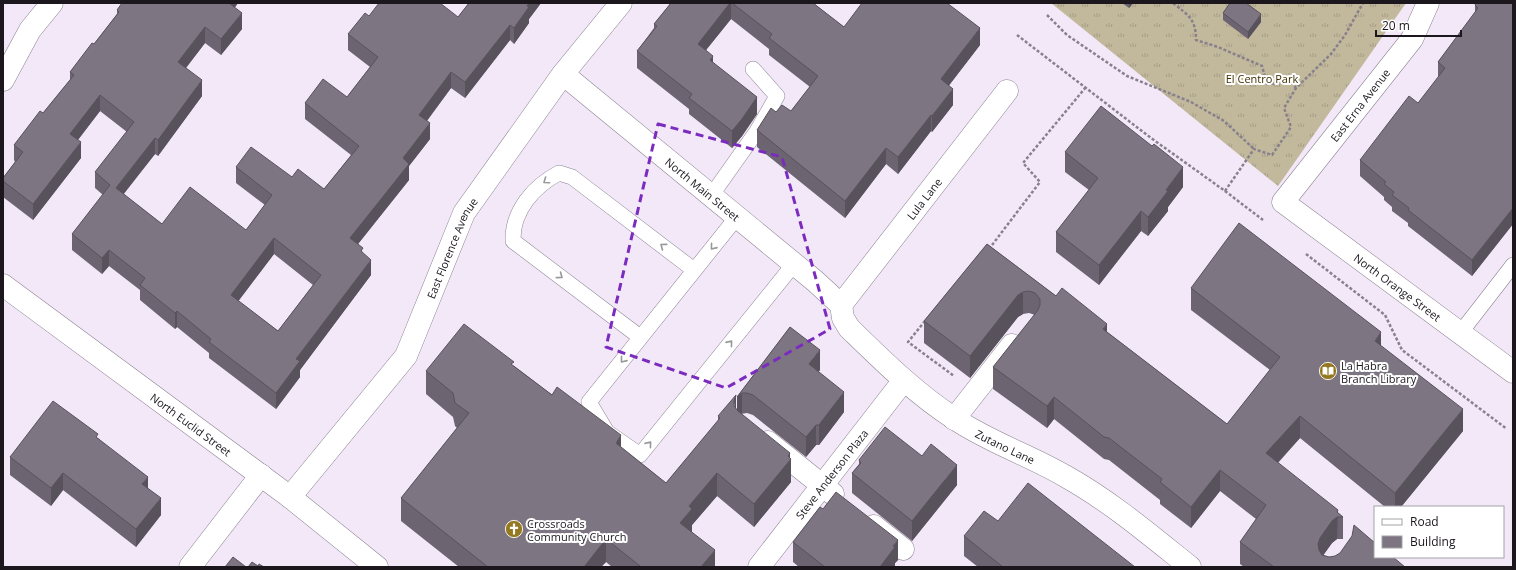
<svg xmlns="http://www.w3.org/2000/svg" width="1516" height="570" viewBox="0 0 1516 570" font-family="'Open Sans',sans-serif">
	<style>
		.grass { fill: url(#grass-tufts) }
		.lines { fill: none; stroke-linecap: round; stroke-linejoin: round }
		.lane-casing { stroke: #8d8392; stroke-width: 16 }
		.street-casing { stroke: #8d8392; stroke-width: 23 }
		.secondary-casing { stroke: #8d8392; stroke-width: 23 }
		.path { stroke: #88818c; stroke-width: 2.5; stroke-dasharray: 3 2; stroke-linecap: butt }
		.lane { stroke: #fff; stroke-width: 15 }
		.street { stroke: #fff; stroke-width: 22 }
		.secondary { stroke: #fff; stroke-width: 22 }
		.wall { fill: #6c6571; fill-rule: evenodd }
		.shaded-wall { fill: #58525c }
		.building { fill: #7e7583; stroke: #58525c; fill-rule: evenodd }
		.oneway { stroke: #989799 }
		.marked { fill: none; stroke: #7b2cbf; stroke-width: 3; stroke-dasharray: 8 5; stroke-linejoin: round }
		.labels { text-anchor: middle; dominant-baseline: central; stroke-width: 4; stroke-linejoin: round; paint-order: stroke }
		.park-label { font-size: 11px; fill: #3e2f00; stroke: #fff }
		.street-label { font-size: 11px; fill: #1b171d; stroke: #fff }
		.poi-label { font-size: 11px; fill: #1b171d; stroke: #fff; text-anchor: start }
	</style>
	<defs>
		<pattern id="grass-tufts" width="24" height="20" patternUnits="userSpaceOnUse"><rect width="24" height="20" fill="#c2b89c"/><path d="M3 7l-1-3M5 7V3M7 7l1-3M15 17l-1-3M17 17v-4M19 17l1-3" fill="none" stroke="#a69d86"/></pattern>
	</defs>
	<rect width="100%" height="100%" fill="#f2e8f8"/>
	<path class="grass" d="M1051 3H1406L1278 186Z"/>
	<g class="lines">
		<defs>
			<g id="lane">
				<path d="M711 196 757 131 777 96 753 69"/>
				<path d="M737 217 589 402 607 432 640 455 794 264"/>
				<path d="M1461 332 1513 265"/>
				<path d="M640 337 513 241C512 211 534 186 559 173L572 177 694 270"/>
			</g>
			<g id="street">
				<path id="s1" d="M1428 3 1412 39 1283 202 1513 372"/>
				<path id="s2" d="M563 74 815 281 841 305"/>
				<path d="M3 80 30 30 52 3"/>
				<path id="s3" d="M841 305 843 318 849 328C882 360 916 394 955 419 989 442 1029 455 1065 476 1110 501 1150 535 1190 567"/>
				<path id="s4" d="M841 305 1007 91"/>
				<path d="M954 419 1012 345"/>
				<path d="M768 442 833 494"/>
				<path id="s5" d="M290 497 406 356 464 213 563 74 621 3"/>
				<path d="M874 526 903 549"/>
				<path d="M190 567 261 475"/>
				<path id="s6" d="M759 567 904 380"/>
			</g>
			<g id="secondary">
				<path id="s7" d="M3 285 290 497 377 567"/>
			</g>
		</defs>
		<use href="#lane" class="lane-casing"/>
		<use href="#street" class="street-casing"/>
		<use href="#secondary" class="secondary-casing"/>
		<g class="path">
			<path d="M1173 3C1188 15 1196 19 1196 40L1218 47 1262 66 1267 84 1291 82 1296 88"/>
			<path d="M1047 15 1067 35 1127 76 1191 102 1224 121 1254 149"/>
			<path d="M1017 35 1151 138 1225 191 1254 149 1272 155 1291 127 1284 108 1296 88 1331 54 1345 35 1363 3"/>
			<path d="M1225 191 1263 220"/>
			<path d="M989 249 1040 182 1023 163 1086 87"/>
			<path d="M1306 254 1385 315 1402 350 1507 429"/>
			<path d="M925 321 908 342 954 376"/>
		</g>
		<use href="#lane" class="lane"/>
		<use href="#street" class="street"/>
		<use href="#secondary" class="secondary"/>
	</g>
	<g class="wall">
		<path d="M469 3H541L529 19V23L514 44 510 40 465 98 451 88 427 121 430 139 409 166V180L358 244 363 253 371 275 300 370V377L276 409 209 358V353L177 327 175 329 140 300V290L109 266 102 274 72 250V234L103 195 95 188V172L127 132 100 111 78 140 81 158 33 220 3 197V178L15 162 14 160V145L43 113 70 80V72L94 44 117 14V10L235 8 242 29 221 55 205 43 186 68 202 96 158 156 155 154 123 194 162 224 246 230 265 205 236 183V167L292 177 324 189 351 155 305 119V103L347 97 370 67 348 50V34L369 16 458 17ZM274 254 313 285 278 331 238 301Z"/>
		<path d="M671 3H813L844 27 980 45 949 85 953 105 932 132 931 131 898 174 886 164 845 218 757 147V130L776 112 791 111 810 87 769 55V49L731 19 706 50 713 63 757 114 742 136 732 148 689 114V109L637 68V51L654 28V24Z"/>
		<path d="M1122 3H1133L1129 8Z"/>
		<path d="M1513 3V224L1472 276 1408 226V223L1392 211V207L1384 200V197L1360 176V160L1418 103 1438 78V62L1475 13V5Z"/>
		<path d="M1223 13 1261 22 1248 39 1223 20Z"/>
		<path d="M1065 152 1183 187 1168 207V211L1148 236 1141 231 1099 285 1056 252V232L1089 190 1065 172Z"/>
		<path d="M987 244 1056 296 1107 332 1227 424 1270 370 1191 310V288L1381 346 1463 431 1401 507H1385L1300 438 1278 463 1343 517V539H1337L1332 543 1323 555 1329 557 1405 567H1244L1240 564V542L1256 519 1220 491 1191 528 1160 504V500L1109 460 1104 459 1054 419 1047 428 993 389V367L1035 315 1029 313 1023 314 1018 317 970 378 924 343V321Z"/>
		<path d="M790 327 820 370 818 372 844 412 819 445H816L806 457 753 415 747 413 741 414 790 458 791 482 754 527 717 496 692 525V532L715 567H612L606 562 601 567H459L401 521V498L457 428 455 426 453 417 426 394V371L514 366 621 447 666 483 718 421V416L736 409 737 410V397Z"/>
		<path d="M98 438 148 488 161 515 136 547 63 490 51 506 10 475V457Z"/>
		<path d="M859 460 957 485 912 541 852 493V473L859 464Z"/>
		<path d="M998 521 1135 567H978L964 556V536Z"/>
		<path d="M793 542 898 560 895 563V567H799L793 562Z"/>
	</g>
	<g class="shaded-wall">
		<path d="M228 3H238L228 18Z"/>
		<path d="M529 3H541L529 19V23L514 44V28Z"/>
		<path d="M730 3H731V19L698 60V44Z"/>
		<path d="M1129 3H1133L1129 8Z"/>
		<path d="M242 13V29L221 55V39Z"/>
		<path d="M1261 14V22L1248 39V32Z"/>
		<path d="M510 25V40L465 98V82Z"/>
		<path d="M205 27V43L178 78V62Z"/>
		<path d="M980 28V45L941 96V79Z"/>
		<path d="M713 56V72L710 60Z"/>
		<path d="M451 72V88L419 131V115Z"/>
		<path d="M202 80V96L158 156V140Z"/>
		<path d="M953 89V105L932 132V116Z"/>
		<path d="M100 95V111L70 150V134Z"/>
		<path d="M757 97V114L742 136 732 148V131Z"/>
		<path d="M931 115V131L898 174V157Z"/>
		<path d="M430 123V139L409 166V180L350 254V238L403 158Z"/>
		<path d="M155 138V154L116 204V188Z"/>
		<path d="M81 142V158L33 220V204Z"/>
		<path d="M886 148V164L845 218V201Z"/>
		<path d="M1183 167V187L1168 207V211L1148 236V217L1166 190Z"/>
		<path d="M1513 208V224L1472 276V260Z"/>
		<path d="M1141 211V231L1099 285V265Z"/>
		<path d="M274 238V254L231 311V295Z"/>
		<path d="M109 250V266L102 274V258Z"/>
		<path d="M371 260V275L300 370V377L276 409V393L296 359Z"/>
		<path d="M1023 292V314L1018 317 970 378V356L1018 295Z"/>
		<path d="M177 311V327L175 329V313Z"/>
		<path d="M1107 324V346L1103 329Z"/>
		<path d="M1381 332V354L1375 341Z"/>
		<path d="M820 350V370L809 384V364Z"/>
		<path d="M844 392V412L819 445V425Z"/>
		<path d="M742 393V413L737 417V397Z"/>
		<path d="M736 395V418L734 401Z"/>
		<path d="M1054 397V419L1047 428V406Z"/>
		<path d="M1463 409V431L1401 507H1395V493Z"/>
		<path d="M1300 416V438L1266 475V453Z"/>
		<path d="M816 425V445L806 457V437Z"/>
		<path d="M621 435V458L616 443Z"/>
		<path d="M790 453V460L791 459V482L754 527V504Z"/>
		<path d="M957 465V485L912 541V521Z"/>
		<path d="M1220 470V491L1191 528V507Z"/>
		<path d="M63 473V490L51 506V488Z"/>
		<path d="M717 473V496L692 525V532L680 546V523L689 506Z"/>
		<path d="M148 477V494L142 484Z"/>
		<path d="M161 498V515L136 547V529Z"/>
		<path d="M1338 510 1337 539 1332 543 1320 560 1318 544 1320 538Z"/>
		<path d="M606 539V562L601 567H584Z"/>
		<path d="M898 540V560L895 563V567H880L893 546Z"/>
		<path d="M715 550V567H701Z"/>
	</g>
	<g class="building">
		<path d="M122 3H229L242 13 221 39 205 27 178 62 202 80 158 140 155 138 116 188 162 224 190 187 246 230 272 195 236 167 251 147 292 177 298 169 324 189 359 146 305 103 323 79 347 97 378 57 348 34 365 13 369 16 379 3H440L458 17 469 3H529L527 6 529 7 514 28 510 25 465 82 451 72 419 115 430 123 403 158 409 164 350 238 363 248 361 251 371 260 296 359 300 361 276 393 209 342 211 339 177 311 175 313 140 285 145 278 109 250 102 258 72 234 110 185 95 172 134 122 100 95 70 134 81 142 33 204 3 181V178L23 152 14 145 40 111 43 113 74 75 70 72 92 43 94 44 119 12 117 10ZM274 238 321 275 278 331 231 295Z"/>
		<path d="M671 3H730L698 44 713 56 710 60 757 97 742 119 732 131 689 98 692 94 637 51 657 26 654 24Z"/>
		<path d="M732 3H813L844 27 862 3H947L980 28 941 79 953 89 932 116 931 115 898 157 886 148 845 201 757 130 771 108 776 112 782 105 791 111 818 76 769 38 772 34Z"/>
		<path d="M1230 3H1246L1261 14 1248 32 1223 13Z"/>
		<path d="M1476 3H1513V208L1472 260 1408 210 1409 208 1392 195 1394 192 1384 184 1386 182 1360 160 1409 96 1418 103 1445 68 1438 62 1478 8 1475 5Z"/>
		<path d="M1101 106 1152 146 1154 144 1183 167 1166 190 1168 191 1148 217 1141 211 1099 265 1056 232 1098 178 1065 152Z"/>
		<path d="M1239 223 1381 332 1375 341 1463 409 1395 493 1300 416 1266 453 1338 510 1337 512 1343 517H1337L1332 521 1320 538 1318 544 1319 550 1322 555 1329 557 1335 556 1340 553 1352 536 1354 525 1375 543V557H1393L1405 567H1274L1240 542 1266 505 1220 470 1191 507 1160 482 1162 479 1109 438 1104 437 1054 397 1047 406 993 367 1038 310 1040 305V299L1035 293 1029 291 1023 292 1018 295 970 356 924 321 987 244 1056 296 1062 288 1107 324 1103 329 1227 424 1280 357 1191 288Z"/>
		<path d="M464 324 514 362 511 364 552 395 557 387 621 435 616 443 666 483 720 418 718 416 736 395 734 401V406L738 411 790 453 788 456 791 459 754 504 717 473 689 506 692 509 680 523 715 550 701 567H639L640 566 606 539 584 567H488L401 498 469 413 455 403 453 393 426 371Z"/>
		<path d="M790 327 820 350 809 364 844 392 819 425H816L806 437 753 395 747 393H742L737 397Z"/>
		<path d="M53 401 98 434 96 437 148 477 142 484 161 498 136 529 63 473 51 488 10 457Z"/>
		<path d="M885 427 922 456 931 444 957 465 912 521 852 473 861 463 859 460Z"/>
		<path d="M1028 483 1135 567H1003L964 536 984 511 998 521Z"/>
		<path d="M836 492 898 540 893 546 895 547 880 567H825L793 542 820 507 823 509Z"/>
		<path d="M233 557 246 567H225Z"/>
		<path d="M252 562 258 566 259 564 264 567H248Z"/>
	</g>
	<defs><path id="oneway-chevron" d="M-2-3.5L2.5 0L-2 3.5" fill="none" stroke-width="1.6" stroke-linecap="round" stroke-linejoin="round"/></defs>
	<g class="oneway">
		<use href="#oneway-chevron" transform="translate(546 181) rotate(145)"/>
		<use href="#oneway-chevron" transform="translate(663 246) rotate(-143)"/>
		<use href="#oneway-chevron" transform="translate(713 247) rotate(129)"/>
		<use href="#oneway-chevron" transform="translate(560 276) rotate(37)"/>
		<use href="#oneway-chevron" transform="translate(730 343) rotate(-51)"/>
		<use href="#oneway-chevron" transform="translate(623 360) rotate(129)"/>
		<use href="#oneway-chevron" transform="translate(649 444) rotate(-51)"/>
	</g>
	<path class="marked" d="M658 124 782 157 830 329 726 388 606 347Z"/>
	<defs>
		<symbol id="library-disc" viewBox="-11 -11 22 22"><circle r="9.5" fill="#947920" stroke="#fff"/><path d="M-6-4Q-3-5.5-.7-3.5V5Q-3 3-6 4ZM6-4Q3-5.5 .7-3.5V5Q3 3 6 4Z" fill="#fff"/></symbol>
		<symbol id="church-disc" viewBox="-11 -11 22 22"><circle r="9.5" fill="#947920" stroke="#fff"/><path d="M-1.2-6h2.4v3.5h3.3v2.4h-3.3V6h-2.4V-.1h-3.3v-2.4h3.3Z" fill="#fff"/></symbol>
	</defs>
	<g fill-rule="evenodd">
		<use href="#library-disc" x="1318" y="361" width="20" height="20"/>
		<use href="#church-disc" x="504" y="519" width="20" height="20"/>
	</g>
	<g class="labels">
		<g class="park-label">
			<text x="1262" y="78">El Centro Park</text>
		</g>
		<g class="street-label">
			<text transform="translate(1360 105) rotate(-52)">East Erna Avenue</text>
			<text stroke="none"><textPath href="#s2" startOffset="181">North Main Street</textPath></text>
			<text stroke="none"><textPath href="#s4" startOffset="135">Lula Lane</textPath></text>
			<text stroke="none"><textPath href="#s5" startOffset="300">East Florence Avenue</textPath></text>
			<text stroke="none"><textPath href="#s1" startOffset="390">North Orange Street</textPath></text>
			<text stroke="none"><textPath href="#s7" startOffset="234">North Euclid Street</textPath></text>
			<text stroke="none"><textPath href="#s3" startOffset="222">Zutano Lane</textPath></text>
			<text stroke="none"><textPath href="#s6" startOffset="118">Steve Anderson Plaza</textPath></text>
		</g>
		<g class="poi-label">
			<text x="1341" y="365">La Habra<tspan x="1341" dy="13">Branch Library</tspan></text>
			<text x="527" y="523">Crossroads<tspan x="527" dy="13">Community Church</tspan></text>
		</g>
	</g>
	<rect width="1516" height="570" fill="none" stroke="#1b171d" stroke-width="8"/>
	<rect x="1374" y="506" width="130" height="52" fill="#ffffff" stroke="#a4a2a5"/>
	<rect x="1382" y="519" width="20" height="6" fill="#ffffff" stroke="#a4a2a5"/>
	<text x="1410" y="526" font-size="12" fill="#1b171d">Road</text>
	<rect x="1382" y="536" width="20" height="12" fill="#7e7583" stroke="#a4a2a5"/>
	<text x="1410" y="546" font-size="12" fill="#1b171d">Building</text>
	<path d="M1376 30v6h85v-6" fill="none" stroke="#1b171d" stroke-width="2"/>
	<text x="1382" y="30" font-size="12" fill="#1b171d" stroke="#ffffff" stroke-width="3" paint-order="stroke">20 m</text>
</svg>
